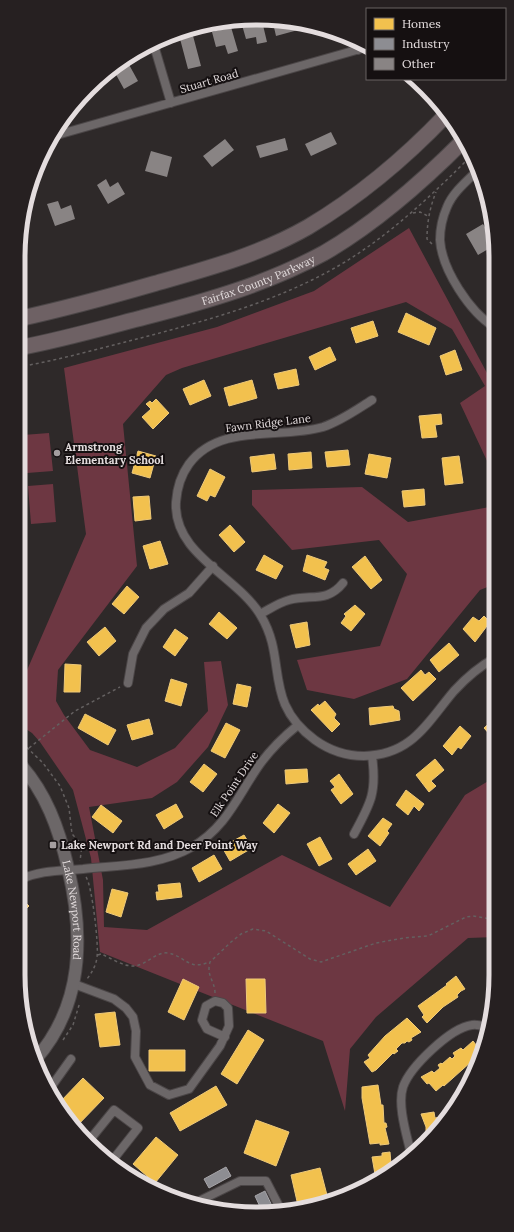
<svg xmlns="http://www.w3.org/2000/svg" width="514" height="1232" viewBox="0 0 514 1232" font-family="Lora,serif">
	<rect width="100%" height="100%" fill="#2e2929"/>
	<!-- green -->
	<path fill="#6d3742" d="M409,228L494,386L495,478L460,403L485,386L452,329L406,302L182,368L166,375L123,424L137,566L58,670L56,701L64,715L90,750L137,767L175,748L208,711L204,662L221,661L228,705L208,747L177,782L152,798L89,807L103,880L104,927L147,930L282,855L390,907L465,795L495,777L496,937L468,938L376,1017L350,1049L345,1111L323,1041L100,952L91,858L73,790L40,742L32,733L18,724V691L86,534L64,368L217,327L314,291Z
		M49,433L53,471L27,473L23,435Z
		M53,484L56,522L31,524L28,486Z
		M362,487L408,522L495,506V584L480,590L407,679L354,699L307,690L297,660L380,646L407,574L379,540L292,550L252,505V490Z
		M21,502C25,519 25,531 18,547V503Z"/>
	<!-- homes -->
	<path fill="#f2c14e" stroke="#eec979" d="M406,313L436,328L429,345L398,332Z
		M373,321L378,336L356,343L351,328Z
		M330,347L336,360L315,370L309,357Z
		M455,350L462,370L446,375L440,356Z
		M296,369L299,385L278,389L274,374Z
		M204,380L211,396L190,405L183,389Z
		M252,380L257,398L229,406L224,388Z
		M156,399L169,413L153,429L142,417L151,409L146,404L150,401L152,403Z
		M441,414L442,424L435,425L437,437L422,438L419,416Z
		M348,450L350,465L327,467L325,452Z
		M138,451L156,456L150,478L132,473Z
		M311,452L312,468L289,470L288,454Z
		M274,454L276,469L252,472L250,457Z
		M369,454L391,458L387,478L365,474Z
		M459,456L463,483L445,485L442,458Z
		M210,469L225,477L215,497L210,495L207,501L197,496Z
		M424,489L425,505L404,507L402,491Z
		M149,496L151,519L135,521L133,497Z
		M230,525L245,542L234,552L219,535Z
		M160,541L168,564L150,569L143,546Z
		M264,555L283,566L276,579L256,570Z
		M307,555L327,562L324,568L329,570L325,580L303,571Z
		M365,556L382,580L371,589L352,567Z
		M127,586L139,597L124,614L112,604Z
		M355,605L365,614L351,631L341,623L346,616L344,614Z
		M219,612L237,628L227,639L209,624Z
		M484,616L490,622L475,642L463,629L473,617L479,621Z
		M307,622L310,645L296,648L290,625Z
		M105,627L116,641L99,656L87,642Z
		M175,629L188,638L175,656L163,647Z
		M449,643L459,655L439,672L430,660Z
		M65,664L81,665L80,692H64Z
		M421,670L425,675L429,672L436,679L413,701L401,688Z
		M171,679L187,684L181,706L165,701Z
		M237,684L251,687L247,707L233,704Z
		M325,701L336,714L334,718L340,724L332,732L311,710L318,704L319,706Z
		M393,706L394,709L399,711L400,720L370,725L369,708Z
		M85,714L116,730L108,745L78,728Z
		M495,718V736L493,738L484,728Z
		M149,719L153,734L132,740L127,725Z
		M226,723L240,730L225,758L211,751Z
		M460,726L471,736L461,749L458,747L452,755L443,746Z
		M435,759L444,770L431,781L436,786L429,792L416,775Z
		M204,764L217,774L203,792L190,782Z
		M307,769L308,782L286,784L285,770Z
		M339,774L353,794L341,804L331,790L335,787L330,781Z
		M406,790L424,804L419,811L414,806L408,815L396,805Z
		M176,804L183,817L164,829L156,815Z
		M278,804L290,813L274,833L263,823Z
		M101,805L122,821L113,833L92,817Z
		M383,818L392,824L387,831L389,833L380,846L368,836Z
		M244,835L252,848L230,861L222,847Z
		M320,837L332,859L319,866L307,844Z
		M368,849L376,861L356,875L348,864Z
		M214,855L222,869L199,882L192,868Z
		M180,883L182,897L157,900L156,892H159L158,885Z
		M112,889L128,893L121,917L106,912Z
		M20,897L29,906L18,917V899Z
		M456,976L465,989L461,991L457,995L458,997L443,1007L427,1023L422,1017L424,1015L418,1006L447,985L446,984Z
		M183,979L199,987L184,1020L168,1012Z
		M246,979H265L266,1013H247Z
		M115,1012L120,1045L100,1047L95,1014Z
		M407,1018L421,1032L411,1038L412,1040L409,1042L407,1041L405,1043H402L396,1049L398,1051L394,1054L393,1053L376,1070L372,1072L364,1062L370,1058L368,1055L385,1036Z
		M248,1030L264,1040L237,1084L221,1074Z
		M473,1041L481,1051L476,1055L479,1058L473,1063L472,1061L444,1086L443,1085L436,1091L429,1083L427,1084L421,1077L432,1071L434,1073L440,1068L438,1065L441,1063L442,1064L450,1057L452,1059L455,1056L453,1053L461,1048L463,1050Z
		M149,1050H185V1071H149Z
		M83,1078L104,1098L75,1128L60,1102Z
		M378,1085L381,1105H383L384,1123H386L387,1127L385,1128L389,1144L380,1145V1143L370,1144L362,1098V1087Z
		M216,1086L227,1105L180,1131L170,1113Z
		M434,1112L435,1118L440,1117L442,1125L426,1139V1127L421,1114Z
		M256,1120L289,1132L276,1166L244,1153Z
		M156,1137L178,1155L155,1183L133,1164Z
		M390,1152L391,1164L393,1163V1168H391L392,1172L376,1180L372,1157L382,1156V1153Z
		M320,1168L328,1199L299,1210L291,1175Z
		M132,1170L139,1183L127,1173Z"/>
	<!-- industry -->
	<path fill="#8d8d92" stroke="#a7a5a9" d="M226,1167L231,1176L209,1188L204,1179Z
		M265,1191L274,1210L262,1211L255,1196Z"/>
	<!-- building -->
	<path fill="#898484" d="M259,21H262L267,42L257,44L256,37L246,39L242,25Z
		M273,23L297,26L298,30L276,36Z
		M231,27L238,51L228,54L225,45L216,47L212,32Z
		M192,32L201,66L188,69L179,35Z
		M127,61L138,81L124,89L114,71Z
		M331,132L337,144L311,156L305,144Z
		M285,138L288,150L260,158L256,146Z
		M225,139L234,150L212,167L203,156Z
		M151,151L172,157L167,177L145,171Z
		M106,179L110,187L118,182L125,194L108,204L97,185Z
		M58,201L61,209L71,205L75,219L55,226L47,204Z
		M483,224L492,238L486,242L490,248L478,255L466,234Z"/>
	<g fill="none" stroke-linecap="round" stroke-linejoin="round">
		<defs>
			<path id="street" d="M355,41L358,50
				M153,42L171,103
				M57,135L367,47
				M479,169C468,180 453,192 447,207C443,216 440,230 440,240C442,270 470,312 494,327
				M372,400C356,410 341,421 323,427C280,440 220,422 189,464C181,475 177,488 176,502C173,555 238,576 261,616C288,661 262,701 315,740C329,750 346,756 364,756C412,755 427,723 454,691C466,678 480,666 495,658
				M260,614C270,609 278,603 289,600C311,594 327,603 343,583
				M128,683L133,654L146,628L164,609L189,593L213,566
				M354,834C371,803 377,792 372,756
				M18,880C41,870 59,871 83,869C120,865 159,866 192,847C227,827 238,795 260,764C271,749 283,737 298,725
				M74,984L114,999L126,1008L133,1017L136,1031L135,1057L150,1085L169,1095L189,1089L220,1046L229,1026L228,1008L223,1003L215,1001L206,1006L202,1020L207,1029L225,1037
				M51,1087L71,1059
				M88,1142L114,1110L138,1128L112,1161
				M411,1154C407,1136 397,1105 403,1087C410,1067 450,1028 472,1025C477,1024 483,1026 487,1027
				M197,1202L240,1181H266L281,1210"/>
			<g id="secondary">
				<path id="s1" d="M18,762C46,792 59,829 68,868C84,935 84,1005 35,1060"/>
			</g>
			<g id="highway">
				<path d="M18,319C63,309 108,297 153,284C206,269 259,255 308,227C360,196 405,158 446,115"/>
				<path id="s2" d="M18,348C61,340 103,328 145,317C207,301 267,284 324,253C376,223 421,183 463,141"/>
			</g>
		</defs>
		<!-- street casing -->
		<use href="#street" stroke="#4b4647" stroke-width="10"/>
		<!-- secondary casing -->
		<use href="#secondary" stroke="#4b4647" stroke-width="14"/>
		<!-- highway casing -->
		<use href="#highway" stroke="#4b4647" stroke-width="17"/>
		<!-- path -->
		<path stroke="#646060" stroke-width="1.5" stroke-dasharray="3 3" stroke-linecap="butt" d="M413,213L420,212L428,216
			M432,244L427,239C427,222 430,207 436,192
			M18,367C60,360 101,348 141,338C212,319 282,300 345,262C392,233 432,195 472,155
			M18,739L43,763L60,786L69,808L72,834L82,845L80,861
			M29,748L75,711L120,687
			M86,877C92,885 99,946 97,957C96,966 92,972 87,979
			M98,955L101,954C111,958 122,966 133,966C146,966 156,951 168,953C185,956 189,971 209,962
			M215,993C215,981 206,976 210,962L231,942L241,934L253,929L266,931L310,959L321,962L376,943L404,938L428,936L466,917L473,916L496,920
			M63,1040L73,1025L80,1002"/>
		<!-- street -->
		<use href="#street" stroke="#6c6768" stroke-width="8"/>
		<!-- secondary -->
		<use href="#secondary" stroke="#6c6768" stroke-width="12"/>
		<!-- highway -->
		<use href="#highway" stroke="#6e6164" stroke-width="15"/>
	</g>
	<!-- markers -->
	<g fill="#a49e9f" stroke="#151011" stroke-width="1.5">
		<circle cx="57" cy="453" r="4"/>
		<rect x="49" y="841" width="8" height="8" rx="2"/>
	</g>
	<g text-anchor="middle" stroke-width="4" stroke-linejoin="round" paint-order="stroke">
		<!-- street labels -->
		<g font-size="11" fill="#e4ddde" stroke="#151011">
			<text transform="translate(209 81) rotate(-16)" y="4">Stuart Road</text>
			<text dy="4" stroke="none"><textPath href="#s2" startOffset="250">Fairfax County Parkway</textPath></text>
			<text transform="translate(268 423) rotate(-7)" y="4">Fawn Ridge Lane</text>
			<text transform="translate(234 784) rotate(-56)" y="4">Elk Point Drive</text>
			<text dy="4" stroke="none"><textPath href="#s1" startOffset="161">Lake Newport Road</textPath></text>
		</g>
		<!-- poi labels -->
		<g font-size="11" font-weight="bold" fill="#e4ddde" stroke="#151011" text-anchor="start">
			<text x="65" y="451">Armstrong<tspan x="65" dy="13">Elementary School</tspan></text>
			<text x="61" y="849">Lake Newport Rd and Deer Point Way</text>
		</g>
	</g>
	<!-- crop -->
	<path d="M0 0H514V1232H0ZM257 25H257A232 232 0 0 1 489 257V975A232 232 0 0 1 257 1207H257A232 232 0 0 1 25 975V257A232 232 0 0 1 257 25Z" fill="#262021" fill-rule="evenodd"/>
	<path fill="none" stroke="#e4ddde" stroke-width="5" d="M257 25H257A232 232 0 0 1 489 257V975A232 232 0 0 1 257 1207H257A232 232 0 0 1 25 975V257A232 232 0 0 1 257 25Z"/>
	<!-- legend -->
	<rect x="366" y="8" width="140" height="72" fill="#151011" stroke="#686263"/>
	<rect x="374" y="18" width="20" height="12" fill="#f2c14e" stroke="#686263"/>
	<text x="402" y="28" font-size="12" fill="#e4ddde">Homes</text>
	<rect x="374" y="38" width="20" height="12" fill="#8d8d92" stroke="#686263"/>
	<text x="402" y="48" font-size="12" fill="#e4ddde">Industry</text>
	<rect x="374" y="58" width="20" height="12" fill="#898484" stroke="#686263"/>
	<text x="402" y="68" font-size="12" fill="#e4ddde">Other</text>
</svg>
